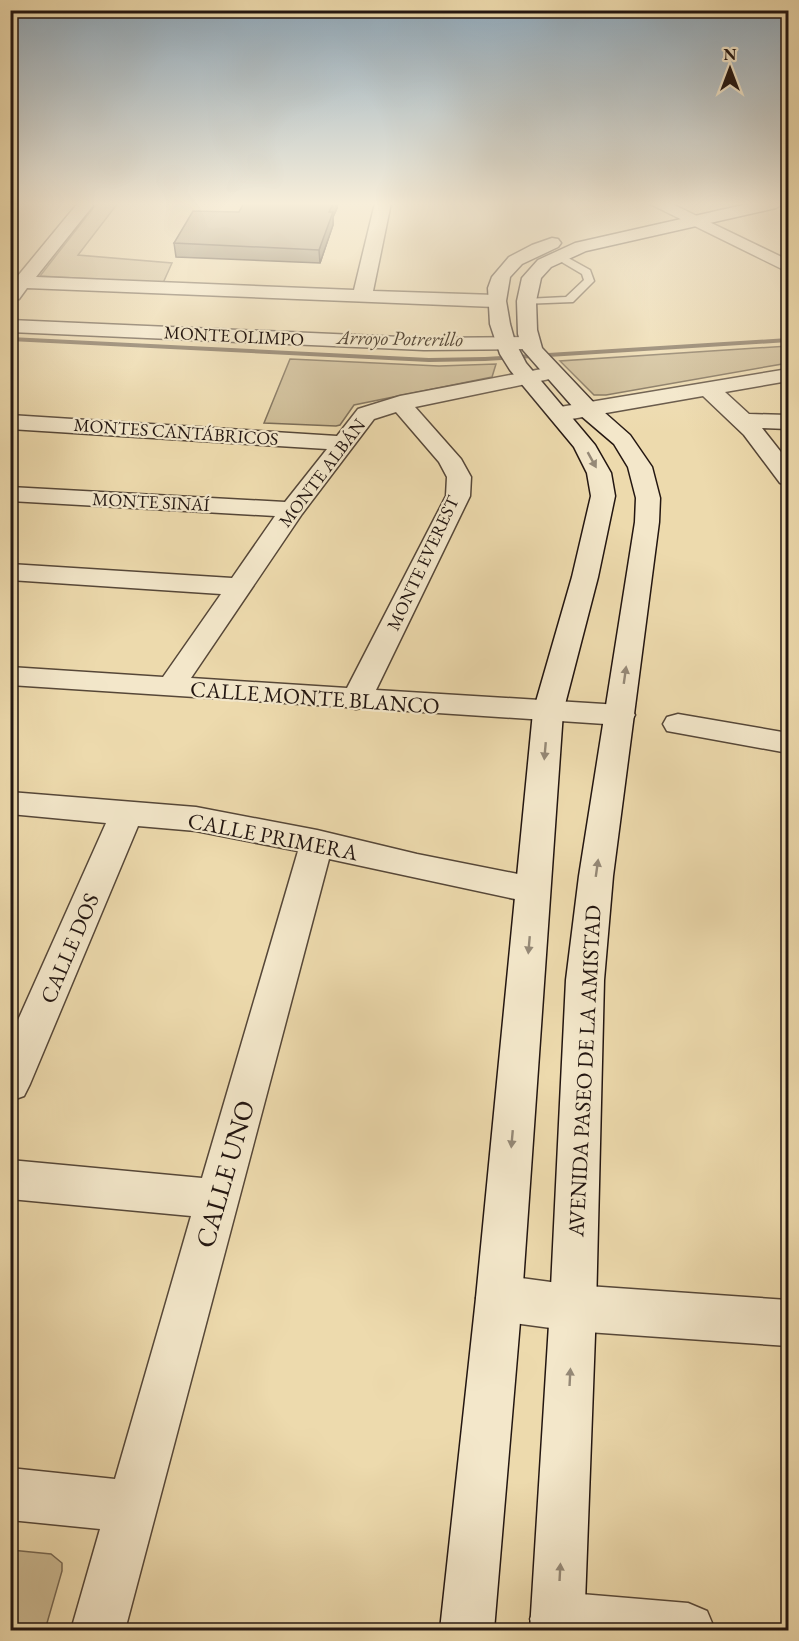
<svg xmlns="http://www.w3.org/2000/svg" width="799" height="1641" viewBox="0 0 799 1641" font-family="'EB Garamond',serif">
	<rect width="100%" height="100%" fill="#eddaad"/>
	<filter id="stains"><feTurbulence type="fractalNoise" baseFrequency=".00333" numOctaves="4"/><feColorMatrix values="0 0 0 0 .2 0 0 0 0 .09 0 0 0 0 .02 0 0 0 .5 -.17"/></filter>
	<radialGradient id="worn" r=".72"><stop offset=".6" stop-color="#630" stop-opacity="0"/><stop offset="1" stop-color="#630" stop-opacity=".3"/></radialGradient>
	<!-- green -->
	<path fill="#cbb992" stroke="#776852" stroke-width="1.5" d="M97,203H118L78,255L172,263L163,283L40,276Z
		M788,346V363L606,395H594L560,361Z
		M290,359L439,366L496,364L492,377L354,405L340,425L336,426L264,423Z
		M11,1550L51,1554L62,1563V1571L45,1630H11Z"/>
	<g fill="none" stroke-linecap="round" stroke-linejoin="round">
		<!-- stream -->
		<path fill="#73634f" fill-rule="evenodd" d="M10,337L429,358L485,357L788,338V342L485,361L429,362L10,341Z"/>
		<defs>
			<path id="lane" d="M555,254H561L590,270L594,281L573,302L521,304L520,302L525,299L566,297L584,280L582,274L555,258Z"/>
			<path id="street" d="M78,203H95L36,277L354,290L375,203H391L373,291L495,295L502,297L505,301L502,305L495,307L27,288L19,299L10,300V276L17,277Z
				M648,203H670L788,260V272Z
				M10,320L424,338L529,337L536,339L539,343L536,347L529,349L424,350L10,332Z
				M552,367L559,369L562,373L559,377L415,407L461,459L471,477L470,496L376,690L620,705L631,708L635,715L631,722L620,725L362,708L356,709L346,707L10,685V667L163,677L221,594L10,580V564L232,578L275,516L10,501V487L285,502L327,449L10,429V415L337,436L358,409L400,396ZM396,412L439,462L447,477L446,496L347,688L191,678L302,514L374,419Z
				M788,369V381L725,392L749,414L788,415V429L762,428L788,461V485L780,483L744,435L703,396L560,421L552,419L549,414L552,409L560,407Z
				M678,714L788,733V753L667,731L663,724L667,717Z
				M10,792L196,807L317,830L417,854L533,877L545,881L550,890L545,899L533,903L329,859L125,1630H71L100,1529L10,1520V1468L115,1479L191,1216L10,1199V1160L202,1178L298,851L196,831L138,826L30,1084L24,1096L10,1101V1038L106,823L10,814Z
				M499,1275L573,1285L788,1300V1346L573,1331L499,1321L483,1314L476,1298L483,1282Z
				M557,1592L688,1603L707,1611L715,1630H535L530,1619L538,1600Z"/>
			<path id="secondary" d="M752,203H784L776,208L586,251L551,267L541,278L536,301L537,330L542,348L596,405L630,435L652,467L660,498L659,522L613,876L604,980L596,1308L584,1630H530L550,1308L566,980L579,876L635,522L636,498L628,467L614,444L580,415L523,350L518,334L517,301L522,278L538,260L575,243Z
				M552,238L558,239L561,243L558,247L522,264L510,277L506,301L510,324L515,342L526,363L595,445L611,473L615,496L598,577L563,712L522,1298L494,1630H440L476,1298L533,712L572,577L591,496L587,473L574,447L510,370L500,354L490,324L488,288L492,277L509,257L532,245Z"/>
		</defs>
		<!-- lane casing -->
		<use href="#lane" stroke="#564738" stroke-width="3"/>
		<!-- street casing -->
		<use href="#street" stroke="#564738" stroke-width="3"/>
		<!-- secondary casing -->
		<use href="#secondary" stroke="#231611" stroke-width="3"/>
		<!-- lane -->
		<use href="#lane" fill="#f3e7ca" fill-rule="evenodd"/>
		<!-- street -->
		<use href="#street" fill="#f3e7ca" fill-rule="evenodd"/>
		<!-- secondary -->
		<use href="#secondary" fill="#f3e7ca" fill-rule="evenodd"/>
	</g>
	<!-- wall -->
	<path fill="#786b54" stroke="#231611" stroke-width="1.5" d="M244,203H337V208L333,217V225L320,263L176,257L174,243L239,212Z"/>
	<!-- shaded-wall -->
	<path fill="#625745" stroke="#231611" stroke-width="1.5" d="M333,203H337V208L333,217V225L320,263L319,250L329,212Z"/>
	<!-- building -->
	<path fill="#8c7c62" stroke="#231611" stroke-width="1.5" d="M244,203H333L329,212H333L319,250L174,243L193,211L239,212Z"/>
	<!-- one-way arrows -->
	<defs><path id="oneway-solid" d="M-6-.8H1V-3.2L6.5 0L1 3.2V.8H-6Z" transform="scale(1.5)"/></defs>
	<g fill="#958977">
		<use href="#oneway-solid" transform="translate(592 460) rotate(61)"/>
		<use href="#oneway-solid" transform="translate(625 675) rotate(-82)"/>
		<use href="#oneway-solid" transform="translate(545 751) rotate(95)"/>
		<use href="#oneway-solid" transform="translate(597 868) rotate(-82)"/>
		<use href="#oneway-solid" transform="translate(529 945) rotate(95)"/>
		<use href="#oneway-solid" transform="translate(512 1139) rotate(95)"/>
		<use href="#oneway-solid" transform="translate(570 1377) rotate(-87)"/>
		<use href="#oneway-solid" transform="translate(560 1572) rotate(-87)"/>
	</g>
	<!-- sky -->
	<linearGradient id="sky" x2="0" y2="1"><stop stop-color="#8ea8bb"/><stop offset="0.47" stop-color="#f7eeda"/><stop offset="1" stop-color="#f7eeda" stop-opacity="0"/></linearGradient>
	<rect width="799" height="433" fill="url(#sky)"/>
	<g text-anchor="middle" stroke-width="4.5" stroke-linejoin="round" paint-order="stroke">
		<!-- far-street labels -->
		<g font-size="18" fill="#231611" stroke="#f3e7ca">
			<text transform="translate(234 336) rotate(3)" y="6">MONTE OLIMPO</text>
			<text transform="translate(176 432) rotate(4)" y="6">MONTES CANTÁBRICOS</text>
			<text transform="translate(322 473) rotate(-53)" y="6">MONTE ALBÁN</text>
			<text transform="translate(151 502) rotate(3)" y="6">MONTE SINAÍ</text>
			<text transform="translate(423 563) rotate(-65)" y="6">MONTE EVEREST</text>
		</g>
		<!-- far-water labels -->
		<g font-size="20" font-style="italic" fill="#584a3a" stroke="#f3e7ca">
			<text transform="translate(400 338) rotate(1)" y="7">Arroyo Potrerillo</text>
		</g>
		<!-- street labels -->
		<g font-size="22" fill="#231611" stroke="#f3e7ca">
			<text transform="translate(315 697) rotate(4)" y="8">CALLE MONTE BLANCO</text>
			<text transform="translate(273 836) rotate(11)" y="8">CALLE PRIMERA</text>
			<text transform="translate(69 948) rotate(-67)" y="8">CALLE DOS</text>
			<text transform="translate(584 1071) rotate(-87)" y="8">AVENIDA PASEO DE LA AMISTAD</text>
		</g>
		<!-- near-street labels -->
		<g font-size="27" fill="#231611" stroke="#f3e7ca">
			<text transform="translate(225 1174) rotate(-74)" y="9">CALLE UNO</text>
		</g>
	</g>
	<!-- margin -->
	<rect width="799" height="1641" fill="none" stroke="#eddaad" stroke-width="36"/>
	<rect x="12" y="12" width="775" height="1617" fill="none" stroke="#231611" stroke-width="3"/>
	<rect x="18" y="18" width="763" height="1605" fill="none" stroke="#231611" stroke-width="1.5"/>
	<!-- north arrow -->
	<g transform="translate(730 69)" stroke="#f3e7ca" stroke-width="4.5" paint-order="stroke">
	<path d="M0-4.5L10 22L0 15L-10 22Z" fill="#231611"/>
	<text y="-9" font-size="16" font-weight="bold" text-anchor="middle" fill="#231611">N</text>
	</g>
	<rect width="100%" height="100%" filter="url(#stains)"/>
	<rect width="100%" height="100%" fill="url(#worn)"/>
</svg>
